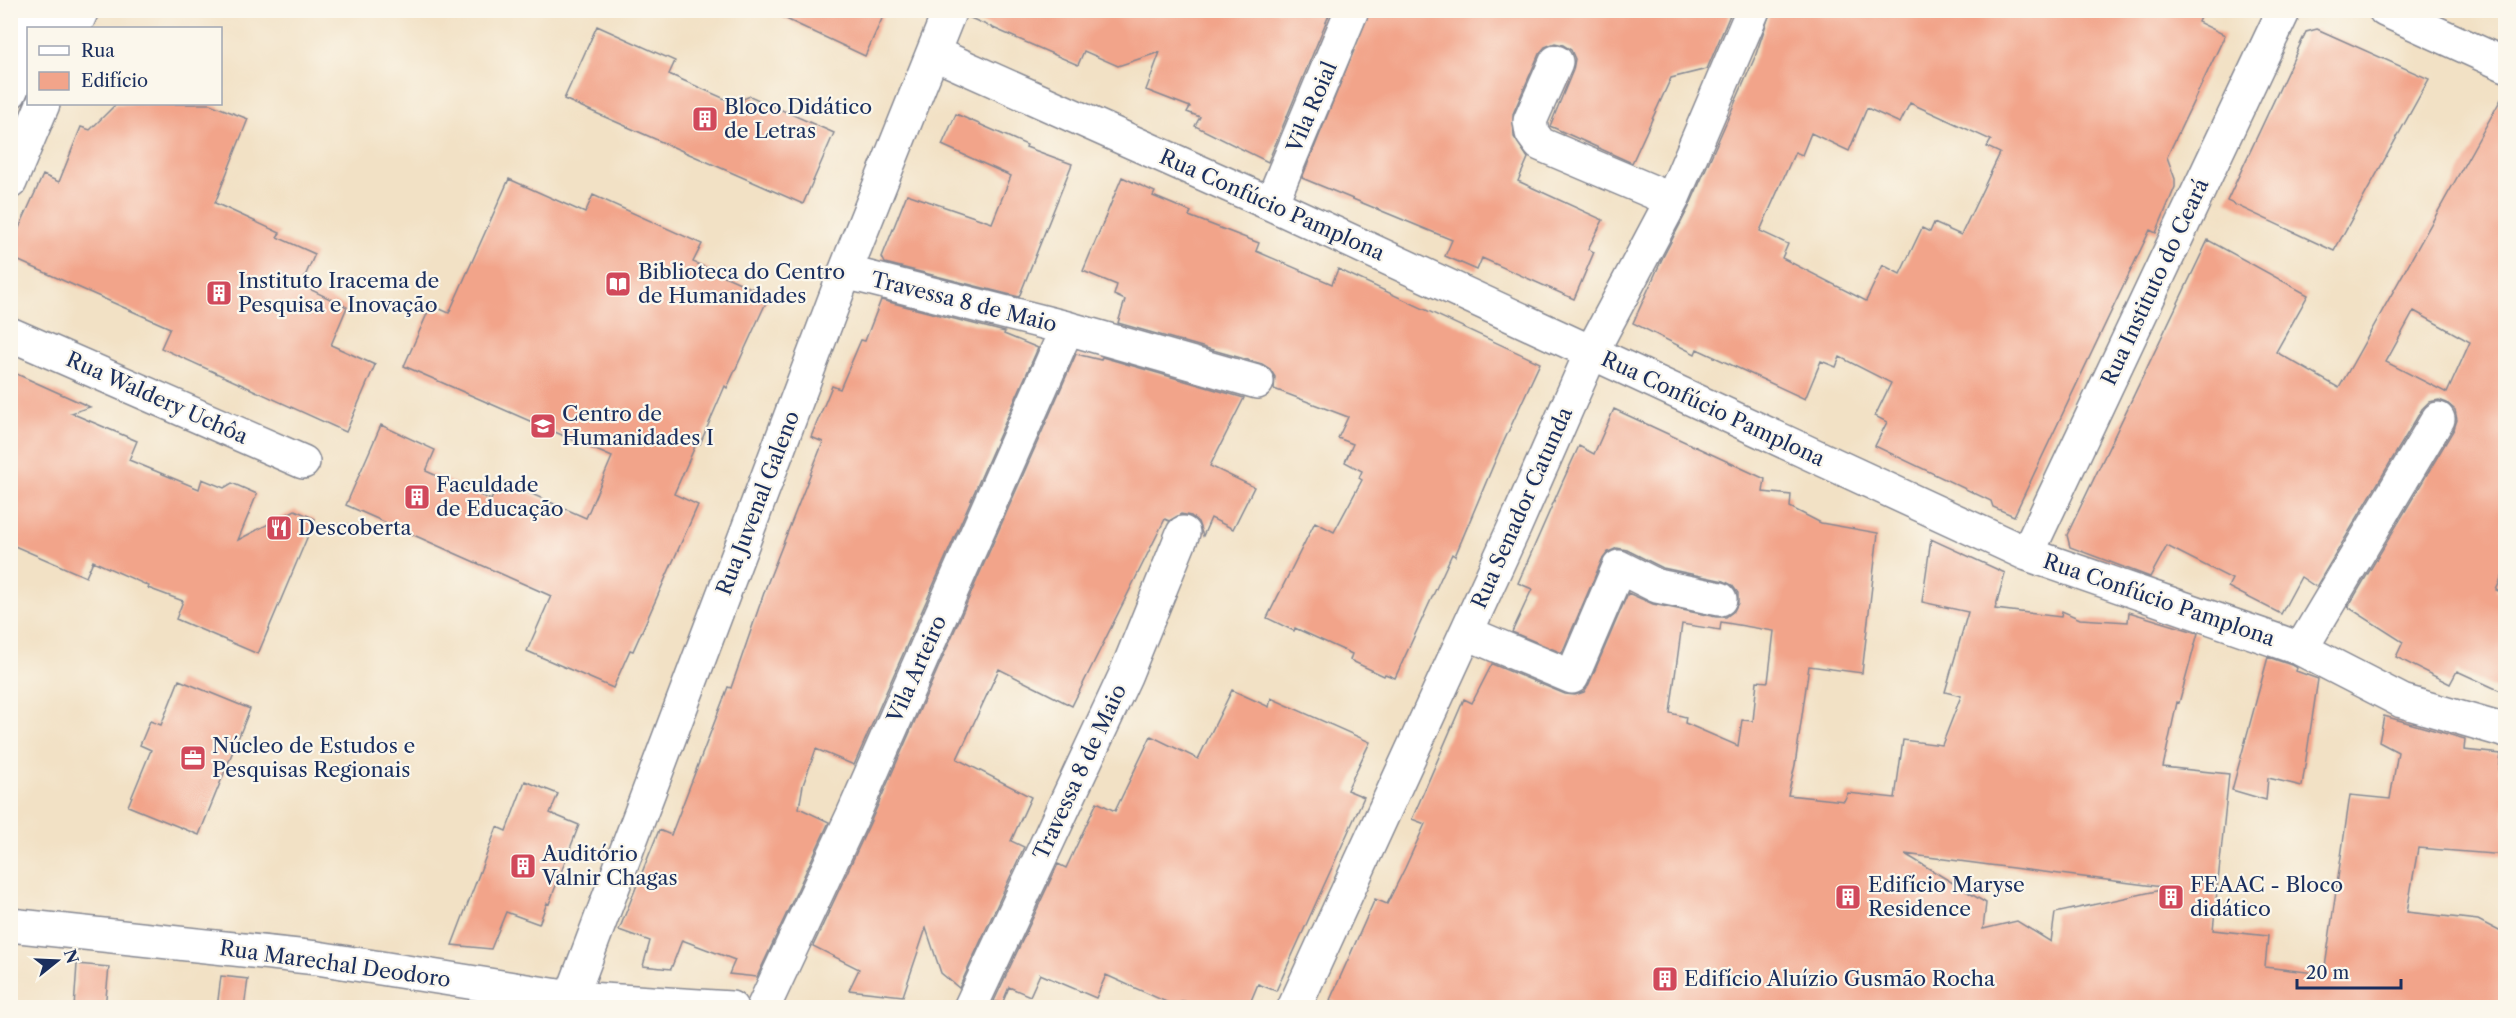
<svg xmlns="http://www.w3.org/2000/svg" width="2516" height="1018" viewBox="0 0 2516 1018" font-family="'Libre Caslon Text',serif">
	<rect width="100%" height="100%" fill="#fbf7ec"/>
	<filter id="ink" filterUnits="userSpaceOnUse"><feTurbulence type="fractalNoise" baseFrequency=".0167" numOctaves="2"/><feDisplacementMap in="SourceGraphic" scale="12" xChannelSelector="R" yChannelSelector="G"/><feConvolveMatrix kernelMatrix="1 2 1 2 8 2 1 2 1" color-interpolation-filters="sRGB"/></filter>
	<filter id="wash" filterUnits="userSpaceOnUse"><feTurbulence type="fractalNoise" baseFrequency=".008" numOctaves="4" result="noise"/><feDisplacementMap in="SourceGraphic" scale="24" xChannelSelector="R" yChannelSelector="G"/><feGaussianBlur stdDeviation="1.35" result="paint"/><feColorMatrix in="noise" values="0 0 0 0 0 0 0 0 0 0 0 0 0 0 0 0 0 1.4 0 .05"/><feComposite in="paint" operator="in"/></filter>
	<g filter="url(#wash)">
		<rect width="100%" height="100%" fill="#f2e1c5"/>
		<g id="blocks">
			<!-- building -->
			<path fill="#f2a48a" fill-rule="evenodd" d="M767,10H886L865,56Z
				M968,10H1331L1268,162L1195,126L1200,117L1187,112L1190,107L1146,90L1160,52L1118,66L1084,51L1078,65L968,17Z
				M1370,10H1732L1707,69L1671,78L1632,163L1550,126L1573,70L1575,59L1571,50L1563,45L1555,43L1545,47L1539,54L1513,114L1514,137L1528,158L1518,181L1603,220L1588,249L1594,252L1574,299L1482,258L1477,270L1445,256L1452,240L1302,178Z
				M1771,10H2203L2198,22L2225,35L2167,157L2175,179V187L2156,233L2150,230L2014,516L1993,507L1991,501L1875,446L1887,422L1875,416L1891,383L1840,357L1836,367L1821,361L1805,399L1697,349L1695,354L1633,323L1662,259L1689,207L1755,57ZM1910,103L1991,140L1987,147L2000,153L1961,235L1934,223L1930,232L1922,228L1900,274L1883,265L1866,301L1782,258L1788,244L1760,231L1795,152L1802,155L1811,133L1849,151L1867,108L1900,123Z
				M597,26L675,61L669,74L734,103L750,96L834,133L803,204L564,99Z
				M2317,29L2429,79L2334,251L2227,201L2306,32Z
				M2505,92V571L2496,590L2505,594V693L2457,671L2450,684L2396,657L2403,642L2348,607L2454,429L2457,420L2455,410L2447,403L2439,400L2429,402L2422,409L2316,587L2301,577L2281,614L2228,587L2232,579L2167,546L2150,577L2070,547L2067,535L2208,240L2308,295L2276,352L2339,388ZM2414,311L2470,342L2447,393L2386,362Z
				M116,104H210L248,119L215,203L280,233L277,237L315,254L301,285L347,307L331,345L375,365L346,432L161,348L170,328L10,257V248L43,175L59,182L81,127L90,130Z
				M956,114L1027,145L1026,147L1072,164L1019,297L885,263L882,257L907,194L992,223L1011,176L942,145Z
				M1122,177L1155,192L1153,196L1191,212L1189,216L1259,243L1256,251L1332,284L1338,269L1540,363L1498,454L1455,556L1452,554L1395,678L1385,674L1384,676L1350,660L1352,654L1295,628L1294,631L1267,618L1315,522L1334,532L1362,480L1359,478L1362,471L1345,462L1353,444L1338,438L1348,417L1274,389L1275,377L1270,369L1262,364L1118,323L1125,300L1114,295L1117,285L1083,271Z
				M509,179L585,213L593,195L702,244L693,262L769,296L727,388L725,386L700,444L697,442L674,494L698,505L633,651L630,650L613,688L527,651L551,596L346,505L381,425L435,450L426,471L491,500L500,480L586,518L612,457L404,366L431,305L449,313Z
				M881,300L1005,332L1004,334L1038,348L854,765L816,749L803,785L799,808L829,822L757,977L729,974L735,960L682,940L671,969L643,966L650,941L619,930L659,830L671,835L728,687L731,688L766,587L823,442L811,437L832,386L840,389L861,340L865,341Z
				M1076,354L1101,360L1102,357L1244,398L1210,466L1254,487L1233,529L1211,518L1203,536L1198,522L1191,516L1181,514L1169,521L1165,519L1072,706L999,669L957,759L1031,797L1011,841L1024,847L959,988L941,973L926,928L903,996L849,990L859,969L813,946L870,823Z
				M10,371L90,407L71,413L137,441L129,460L199,489L202,479L224,488L232,483L257,494L238,540L295,510L315,519L258,654L176,619L183,601L148,588L149,586L93,561L86,577L10,544Z
				M1614,409L1765,479L1763,492L1791,495L1790,507L1821,523L1878,533L1862,673L1809,666L1795,765L1788,795L1844,801L1848,793L1895,798L1903,740L1942,745L1961,696L1945,692L1968,612L1922,602L1931,539L2005,573L1995,609L2061,617L2062,611L2080,619L2128,622L2129,612L2198,633L2179,703L2177,702L2163,767L2229,774L2213,930L2268,936L2265,967L2324,974L2350,795L2390,799L2398,752L2379,742L2384,716L2465,739L2464,750L2501,754L2499,772L2505,773V855L2418,848L2407,912L2478,920L2505,934V1008H1347L1330,1000L1375,899L1387,904L1405,868L1425,824L1412,819L1464,699L1472,703L1492,664L1565,694L1575,695L1584,692L1589,684L1628,593L1653,604L1716,617H1726L1734,611L1738,603V593L1732,585L1724,581L1663,568L1627,550L1617,548L1608,552L1602,560L1562,653L1512,632L1532,589L1518,583L1562,483L1579,446L1594,454ZM1721,622L1774,631L1768,682L1757,681L1753,721L1742,720L1738,746L1685,723L1686,717L1670,713L1682,624L1720,630ZM1905,854L2036,871L2170,888L2055,913L2051,942L2017,921L1983,929L1986,903Z
				M2268,657L2294,666L2297,668L2296,671L2318,679L2302,786L2268,778L2266,800L2232,790Z
				M179,680L250,709L199,835L128,806L151,750L140,745L150,721L161,725Z
				M1232,690L1269,707L1271,698L1370,742L1347,790L1364,797L1276,991L1258,984L1248,1008H1223L1207,1001L1198,1005L1184,1001L1173,1005L1106,975L1096,998L1040,974L1030,996L1009,987L1002,1004L994,1001L1058,864L1066,868L1097,802L1115,811L1151,736L1198,759Z
				M525,781L558,794L550,813L579,825L549,904L547,903L539,924L506,912L491,949L452,945L497,827L506,831Z
				M77,964L109,967L105,1008H74Z
				M221,976L248,979L244,1008H217Z"/>
		</g>
	</g>
	<g filter="url(#ink)">
		<use href="#blocks" fill-opacity="0" stroke="#868892" stroke-width="1.5"/>
		<g fill="none" stroke-linecap="round" stroke-linejoin="round">
			<defs>
				<path id="minor" d="M10,21L29,28
					M933,53L1271,204L2027,554L2301,649L2402,701L2506,731
					M1556,62L1530,121L1532,133L1540,144L1672,200
					M1271,204L1352,10
					M845,272L1067,328L1257,382
					M10,334L303,462
					M2027,554L2284,10
					M1467,633L1572,677L1619,567L1657,586L1720,599
					M2301,649L2438,419
					M10,925L317,958L571,998L731,1008
					M570,1008L571,998L845,272L950,10
					M763,1008L853,815L1067,328
					M970,1008L1125,676L1183,533
					M1294,1008L1515,526L1591,353L1672,200L1753,10"/>
				<path id="major" d="M2385,10L2506,65
					M39,28L46,10
					M74,28L82,10
					M10,92L28,51
					M10,182L43,104"/>
			</defs>
			<!-- minor casing -->
			<use href="#minor" stroke="#868892" stroke-width="36"/>
			<!-- major casing -->
			<use href="#major" stroke="#868892" stroke-width="36"/>
			<!-- minor -->
			<use href="#minor" stroke="#fff" stroke-width="33"/>
			<!-- major -->
			<use href="#major" stroke="#fff" stroke-width="33"/>
		</g>
	</g>
	<!-- icons -->
	<defs>
		<symbol id="building-square" viewBox="-11 -11 22 22"><rect x="-9" y="-9" width="18" height="18" rx="4" fill="#d1495b" stroke="#fbf7ec"/><path d="M-4-6H4V6H1V3H-1V6H-4ZM-2.5-4.3h1.7v1.8h-1.7ZM.8-4.3h1.7v1.8H.8ZM-2.5-1h1.7V.8h-1.7ZM.8-1h1.7V.8H.8Z" fill="#fff"/></symbol>
		<symbol id="library-square" viewBox="-11 -11 22 22"><rect x="-9" y="-9" width="18" height="18" rx="4" fill="#d1495b" stroke="#fbf7ec"/><path d="M-6-4Q-3-5.5-.7-3.5V5Q-3 3-6 4ZM6-4Q3-5.5 .7-3.5V5Q3 3 6 4Z" fill="#fff"/></symbol>
		<symbol id="university-square" viewBox="-11 -11 22 22"><rect x="-9" y="-9" width="18" height="18" rx="4" fill="#d1495b" stroke="#fbf7ec"/><path d="M0-5L7-2L0 1L-7-2ZM-4 1L0 2.5L4 1V4Q0 6-4 4Z" fill="#fff"/></symbol>
		<symbol id="restaurant-square" viewBox="-11 -11 22 22"><rect x="-9" y="-9" width="18" height="18" rx="4" fill="#d1495b" stroke="#fbf7ec"/><path d="M-5-6h1v4h1v-4h1v4h1v-4h1v5L-1.5 .5V6h-2V.5L-5-1ZM5-6V6H3V1.5H1.5Q1.5-4 5-6Z" fill="#fff"/></symbol>
		<symbol id="office-square" viewBox="-11 -11 22 22"><rect x="-9" y="-9" width="18" height="18" rx="4" fill="#d1495b" stroke="#fbf7ec"/><path d="M-6-3h4V-5.5h4V-3h4V5H-6ZM-1-4.5V-3h2v-1.5ZM-6 0V1H6V0Z" fill="#fff"/></symbol>
	</defs>
	<g fill-rule="evenodd">
		<use href="#building-square" x="690" y="104" width="30" height="30"/>
		<use href="#library-square" x="603" y="269" width="30" height="30"/>
		<use href="#building-square" x="204" y="278" width="30" height="30"/>
		<use href="#university-square" x="528" y="411" width="30" height="30"/>
		<use href="#building-square" x="402" y="482" width="30" height="30"/>
		<use href="#restaurant-square" x="264" y="513" width="30" height="30"/>
		<use href="#office-square" x="178" y="743" width="30" height="30"/>
		<use href="#building-square" x="508" y="851" width="30" height="30"/>
		<use href="#building-square" x="1833" y="882" width="30" height="30"/>
		<use href="#building-square" x="2156" y="882" width="30" height="30"/>
		<use href="#building-square" x="1650" y="964" width="30" height="30"/>
	</g>
	<g text-anchor="middle" stroke-width="4.5" stroke-linejoin="round" paint-order="stroke">
		<!-- poi labels -->
		<g font-size="21" fill="#1b2f5e" stroke="#fbf7ec" text-anchor="start">
			<text x="724" y="114">Bloco Didático<tspan x="724" dy="24">de Letras</tspan></text>
			<text x="638" y="279">Biblioteca do Centro<tspan x="638" dy="24">de Humanidades</tspan></text>
			<text x="238" y="288">Instituto Iracema de<tspan x="238" dy="24">Pesquisa e Inovação</tspan></text>
			<text x="562" y="421">Centro de<tspan x="562" dy="24">Humanidades I</tspan></text>
			<text x="436" y="492">Faculdade<tspan x="436" dy="24">de Educação</tspan></text>
			<text x="298" y="535">Descoberta</text>
			<text x="212" y="753">Núcleo de Estudos e<tspan x="212" dy="24">Pesquisas Regionais</tspan></text>
			<text x="542" y="861">Auditório<tspan x="542" dy="24">Valnir Chagas</tspan></text>
			<text x="1868" y="892">Edifício Maryse<tspan x="1868" dy="24">Residence</tspan></text>
			<text x="2190" y="892">FEAAC - Bloco<tspan x="2190" dy="24">didático</tspan></text>
			<text x="1684" y="986">Edifício Aluízio Gusmão Rocha</text>
		</g>
		<!-- street labels -->
		<g font-size="21" fill="#1b2f5e" stroke="#fbf7ec">
			<text transform="translate(1312 107) rotate(-67)" y="7">Vila Roial</text>
			<text transform="translate(1272 205) rotate(24)" y="7">Rua Confúcio Pamplona</text>
			<text transform="translate(2155 282) rotate(-65)" y="7">Rua Instituto do Ceará</text>
			<text transform="translate(964 302) rotate(14)" y="7">Travessa 8 de Maio</text>
			<text transform="translate(157 398) rotate(24)" y="7">Rua Waldery Uchôa</text>
			<text transform="translate(1713 409) rotate(25)" y="7">Rua Confúcio Pamplona</text>
			<text transform="translate(758 503) rotate(-69)" y="7">Rua Juvenal Galeno</text>
			<text transform="translate(1522 508) rotate(-66)" y="7">Rua Senador Catunda</text>
			<text transform="translate(2159 600) rotate(19)" y="7">Rua Confúcio Pamplona</text>
			<text transform="translate(917 669) rotate(-66)" y="7">Vila Arteiro</text>
			<text transform="translate(1080 772) rotate(-65)" y="7">Travessa 8 de Maio</text>
			<text transform="translate(335 964) rotate(8)" y="7">Rua Marechal Deodoro</text>
		</g>
	</g>
	<!-- margin -->
	<rect width="2516" height="1018" fill="none" stroke="#fbf7ec" stroke-width="36"/>
	<!-- legend -->
	<rect x="27" y="27" width="195" height="78" fill="#fbf7ec" stroke="#a1a7b3" stroke-width="1.5"/>
	<rect x="39" y="46" width="30" height="9" fill="#ffffff" stroke="#a1a7b3" stroke-width="1.5"/>
	<text x="81" y="57" font-size="18" fill="#1b2f5e">Rua</text>
	<rect x="39" y="72" width="30" height="18" fill="#f2a48a" stroke="#a1a7b3" stroke-width="1.5"/>
	<text x="81" y="87" font-size="18" fill="#1b2f5e">Edifício</text>
	<!-- north arrow -->
	<g transform="translate(57 961) rotate(72)" stroke="#fbf7ec" stroke-width="4.5" paint-order="stroke">
	<path d="M0-4.5L10 22L0 15L-10 22Z" fill="#1b2f5e"/>
	<text y="-9" font-size="16" font-weight="bold" text-anchor="middle" fill="#1b2f5e">N</text>
	</g>
	<!-- scale -->
	<path d="M2297 979v9h104v-9" fill="none" stroke="#1b2f5e" stroke-width="3"/>
	<text x="2306" y="979" font-size="18" fill="#1b2f5e" stroke="#fbf7ec" stroke-width="4.5" paint-order="stroke">20 m</text>
</svg>
